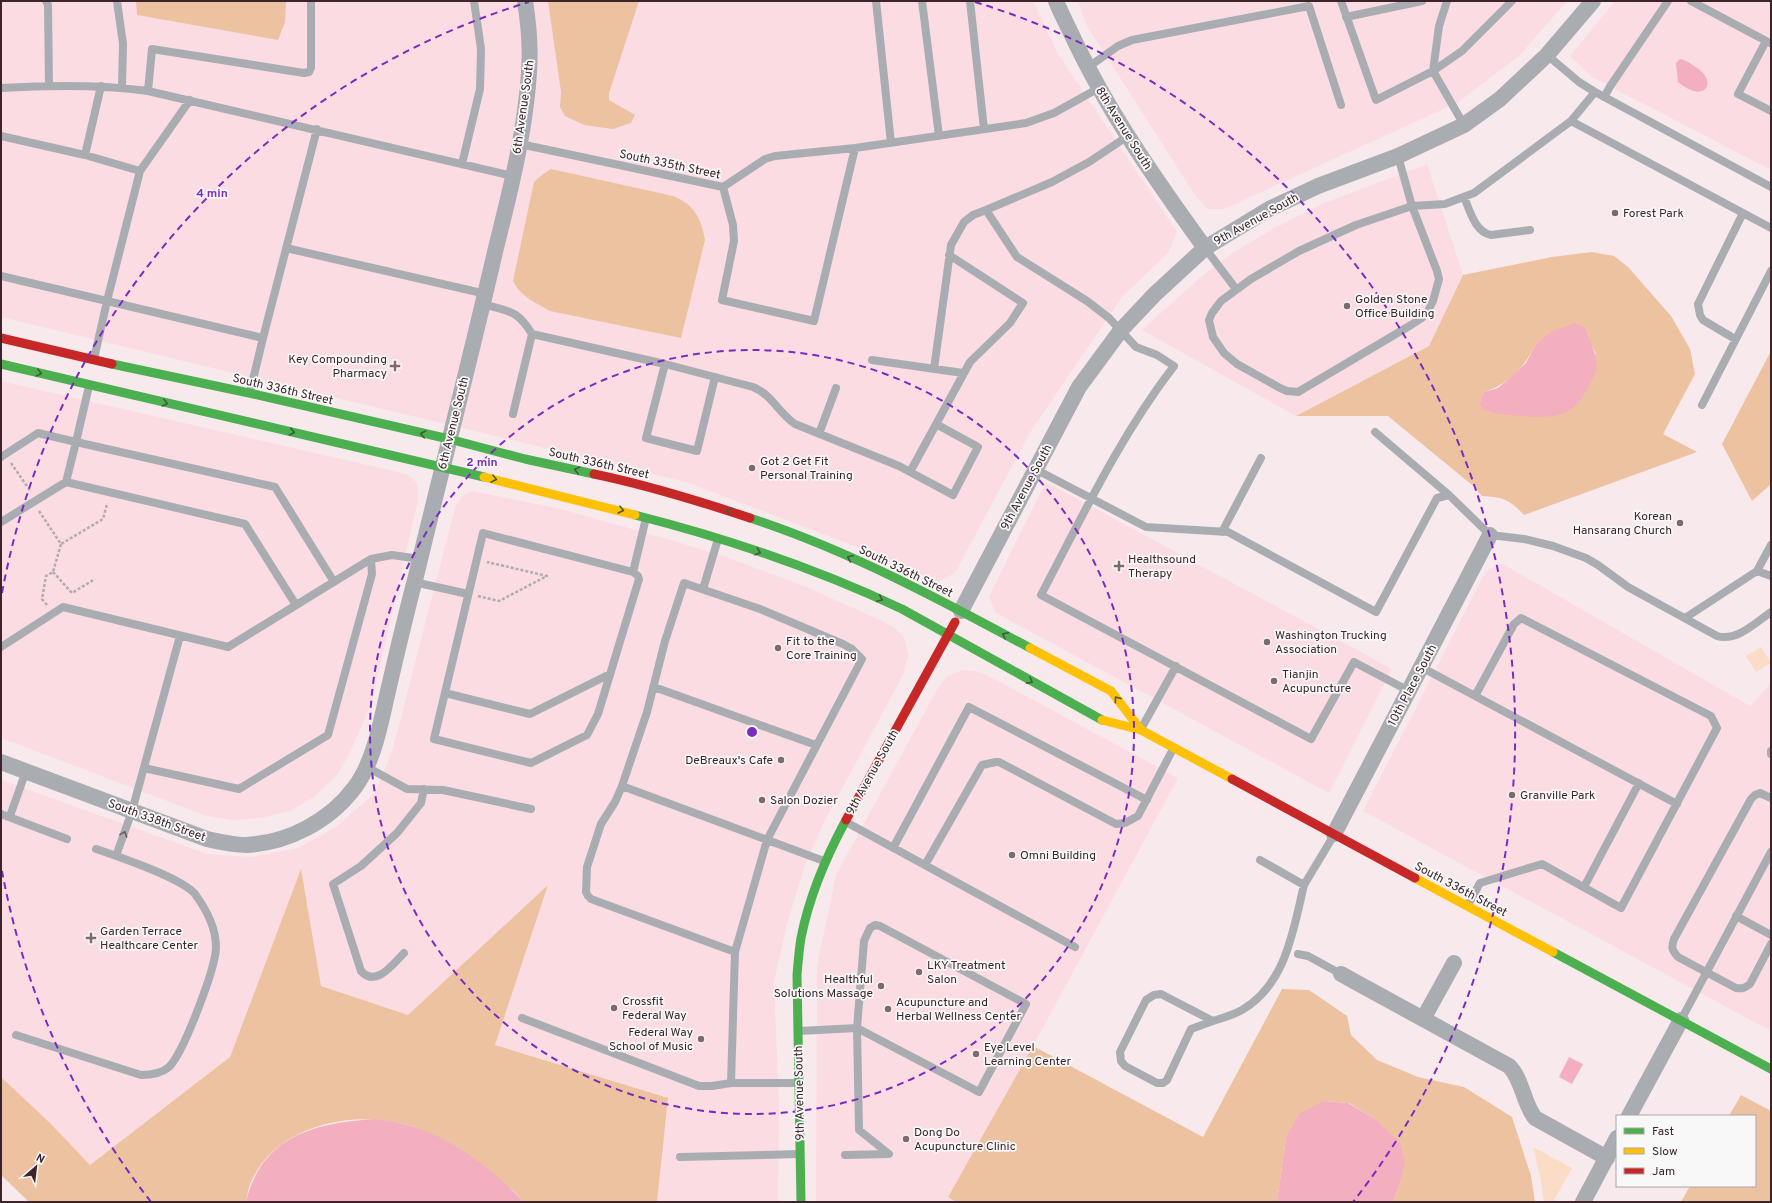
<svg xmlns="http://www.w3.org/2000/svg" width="1772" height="1203" viewBox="0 0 1772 1203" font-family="Overpass,sans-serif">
	<rect width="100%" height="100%" fill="#f8e9ec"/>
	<!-- built -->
	<path fill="#fbdce3" d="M1,1H1033L1058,54L1177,232L1168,253L1122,297L1029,434L955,573L938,582L852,545L686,482L1,317Z
		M1078,1H1567L1519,56L1457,103L1224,209H1207L1193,192L1087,26Z
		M1615,1H1771V170L1592,77L1570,56Z
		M1427,164L1463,275L1429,346L1296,416L1142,330L1202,276L1233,253L1271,230L1322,204Z
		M1,381L402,473L408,475L416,482L418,486V500L371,705L350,752L338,774L314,797L290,811L261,818L233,820L207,816L1,738Z
		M1046,482L1392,669L1329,793L996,613L989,597Z
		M472,491L561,509L667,539L723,556L806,587L878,619L895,628L905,639L908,655L904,673L822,826L804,868L787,924L774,982L779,1105L778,1202H657L667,1098L495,1045L548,886L408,1015L321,986L301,870L230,1057L90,1165L50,1123L1,1077V780L207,854L252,857L298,848L336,827L375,793L392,752L455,508L462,496Z
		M1501,563L1750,706L1771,684V1031L1363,811L1486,571Z
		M962,670L976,671L985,674L1178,778L1033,1046L948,1197L956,1202H816L817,966L836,875L938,688L948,676Z"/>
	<!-- green -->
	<path fill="#fbdcc7" d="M1761,647L1771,663L1756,672L1746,656Z
		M1533,1147L1572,1168L1553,1202H1544L1540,1176Z"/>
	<!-- forest -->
	<path fill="#edc2a0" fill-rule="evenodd" d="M136,1H286L285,22L278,40L137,15Z
		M548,1H639L609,93V100L635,115L631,123L613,129L584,125L565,116L560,107L561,92Z
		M551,169L673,196C695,205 701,218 705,240L681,338L550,311C536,303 520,296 513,281L534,182L542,175Z
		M1591,252L1614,256L1628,267L1671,316L1690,349L1695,374L1663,434L1697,452L1524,515C1510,500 1503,497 1482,496L1472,485L1388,416H1296L1429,346L1463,275L1552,257ZM1586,329L1589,340L1596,354L1480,402L1484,392C1510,384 1524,367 1536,344Z
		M1771,351V484L1752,501L1722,444Z
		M301,869L321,986L408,1015L548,885L495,1045L668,1098L657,1202H524L513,1190C493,1177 472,1163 452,1150C443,1144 434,1135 424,1131C367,1106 277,1120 250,1184C248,1190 247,1196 246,1202H29L1,1175V1077L50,1123L90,1165L230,1057Z
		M1282,989L1309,990L1347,1016L1351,1035L1377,1060L1418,1077L1464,1087L1512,1117L1531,1176L1535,1202H1393L1399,1186L1375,1119L1349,1103L1324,1101L1286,1137L1277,1202H956L948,1197L1033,1046L1203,1137Z
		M1741,1095L1771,1111V1202H1681L1690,1186H1755V1116H1729Z"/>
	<!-- water -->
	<path fill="#f3aebf" d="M1680,59C1685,60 1690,63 1694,66C1720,81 1705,105 1678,82L1676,63Z
		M1575,323L1586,329C1589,342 1599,356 1596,370C1595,376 1590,382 1588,387C1573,419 1552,418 1521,416C1507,415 1495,414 1482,409L1480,402L1484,392L1498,388L1510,378L1526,363L1536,344L1551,332Z
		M1569,1057L1583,1064L1572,1084L1559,1077Z
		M1324,1101L1348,1103L1375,1119L1400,1143L1405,1163L1399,1186L1393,1202H1277L1286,1137L1300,1113Z
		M375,1119C384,1120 392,1121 400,1123C447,1134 491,1167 524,1202H246C262,1135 315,1123 375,1119Z"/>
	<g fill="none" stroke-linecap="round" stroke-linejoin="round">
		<!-- path -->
		<path stroke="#afadb0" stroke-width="2.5" stroke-dasharray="3 2" stroke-linecap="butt" d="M11,463L31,492
			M39,511L61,544L103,519L107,504
			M53,572L72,593L95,579
			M478,596L499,601L547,576L487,562
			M47,605L42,599L46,576L53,572L61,544"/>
		<!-- lane -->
		<path stroke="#a9adb2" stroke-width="8" d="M46,1L48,5L49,85
			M117,1L123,44L122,87
			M876,1L891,143
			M922,1L939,136
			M970,1L984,129
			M1341,1L1376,100L1433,71L1464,125
			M1691,1L1770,43
			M1346,17L1422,1
			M1766,41L1738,94L1771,111
			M1547,55L1579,82L1595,92L1771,187
			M1087,68L1118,46L1132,40L1309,6L1341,105
			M1433,71L1462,51L1512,1
			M1433,71L1439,26L1447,1
			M1,88C50,85 99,84 148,91L513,176
			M148,91L152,49L304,73L309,72L311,68V1
			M1604,97L1611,85L1668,1
			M1571,121L1771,228
			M1,136L85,155L140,171L107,301L263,338L250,392
			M520,144L723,187L765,159L775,156L855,148L1026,123L1054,113L1099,88
			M85,155L101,86
			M1398,156L1412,206L1437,271L1439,279L1433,301L1428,311L1422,318L1411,325L1298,392L1287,391L1280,388L1237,364L1224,353L1213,337L1209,320L1212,313L1221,301L1251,279L1299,251L1356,225L1412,206L1445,204L1474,193L1571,121L1595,92
			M462,164L480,89L481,49L474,1
			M140,171L190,100
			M723,187L733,225L734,241L722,300L814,321L855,148
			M1464,197C1470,211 1475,232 1491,235L1530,230
			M986,210L1052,182L1089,162L1128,136
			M286,248L486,294
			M1205,248L1236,289
			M1,276L107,301L94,359
			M483,304C509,312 517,309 532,334L513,414
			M532,334L665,364L753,387C771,394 779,413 795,424L899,466L953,495L978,447L936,424
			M263,338L317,129
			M1735,339L1703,320L1700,315L1698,304L1743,213
			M872,360L963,373
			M665,364L646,438L697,451L715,377
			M934,369L951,245L964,222L973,215L986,210L1017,257L1087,301L1109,318L1136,347L1157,355L1174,366C1120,436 1082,517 1041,595L1311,739L1354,662L1409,691
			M89,386L76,442L275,487L334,582
			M1702,405L1771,271
			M1375,432L1449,495
			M819,434L836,388
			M1,457L38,433L76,442L66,482L245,524L296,605
			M1035,469L1146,527L1228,532L1376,612L1437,498L1449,495L1490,535L1524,539L1553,546L1586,558L1598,565L1628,587L1717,636C1737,642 1756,622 1771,612
			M910,472L970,362L1010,323L1023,303L949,255
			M1,522L66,482
			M1222,532L1261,458
			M483,533L633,572L638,576L639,579L598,714L587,735L531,763L434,739Z
			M1757,571L1771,576
			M633,572L646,518
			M414,582L468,594
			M703,589L718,539
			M1685,618L1757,571L1771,545
			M1,647L63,607L228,647L371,559L392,555L420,559
			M1421,667L1677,804
			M654,687L816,745
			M445,693L530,714L610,674
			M1141,729L1176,666
			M1771,751V754
			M367,767L407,789L443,790L531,809
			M144,768L239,789L328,735L372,574L371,559
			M622,786L824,861
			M1771,798L1760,793L1755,795L1751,799L1674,939C1671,948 1672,950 1678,957L1736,988C1742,989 1745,988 1750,984L1771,944
			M1,814L67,839
			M10,816L26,771
			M846,822L1075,947
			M893,848L969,707L1147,800
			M116,856L132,811L180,636
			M1260,860L1304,885L1334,835
			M925,865L982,765L996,762H999L1116,824L1125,823L1138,816L1173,749
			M1584,887L1639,783
			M1468,905L1480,883L1542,864L1621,908L1717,728L1711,716L1521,618L1514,624L1475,696
			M1736,916L1771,935
			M875,925L880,926L1026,1004L979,1092L857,1028L864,941L870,928Z
			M735,952L767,840L862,659L852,649L843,644L760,609L684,583L665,641L647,712L622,786L615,802L601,824L587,867L586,892L588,896L591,899L735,952L731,1083H798
			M404,953C393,964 376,988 361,971L333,884L361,866L397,833L421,803L424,789
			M1298,954L1308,956L1341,974
			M522,1018L699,1086H712L731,1083
			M1681,1020L1771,852
			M1213,1021L1191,1029L1167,1080L1163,1083H1157L1125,1066L1121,1061L1120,1052L1146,1000L1154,995L1161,994L1213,1021C1222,1018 1233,1015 1242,1010C1286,984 1293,931 1304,885
			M799,1031L857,1028L859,1130L889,1154L845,1155
			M16,1035L141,1075C151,1075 161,1074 169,1067C184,1052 216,967 216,947C216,928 206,909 195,894C180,877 119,857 96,849
			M680,1157L799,1154"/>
		<!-- street -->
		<path stroke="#a9adb2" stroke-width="16" d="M1056,1C1060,11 1065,21 1070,31C1106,109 1155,179 1205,248
			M961,611L1079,387L1121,330L1155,294L1205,248L1269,209L1318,186L1398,156L1464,125L1500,99L1547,55L1593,1
			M1,762L207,839C220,842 233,845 246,845C288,843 330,821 355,787C374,762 381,721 388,691C397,652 406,614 416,576C442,468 470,360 495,252C507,203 520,154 526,103C531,65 531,39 525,1
			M1334,834L1490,535
			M1341,974L1509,1066C1523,1080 1523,1103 1535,1118L1607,1158
			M1423,1019L1454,963
			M1629,1116L1681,1020
			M1583,1202L1617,1138"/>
		<!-- fast -->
		<path stroke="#4caf50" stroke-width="9" d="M1,364L484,477
			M112,364L249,393L449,439L525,459L594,474
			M635,515C726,538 817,569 902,609L1102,720
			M750,518C848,550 939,599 1030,648
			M1553,952L1771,1069
			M801,1202L797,975C798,963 799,950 801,938C809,897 826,857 846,820"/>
		<!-- slow -->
		<path stroke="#ffc107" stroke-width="9" d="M484,477L635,515
			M1030,648L1111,691L1141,730
			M1102,720L1141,730L1232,779
			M1415,878L1553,952"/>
		<!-- jam -->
		<path stroke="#c62828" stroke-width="9" d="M1,338L112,364
			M594,474C647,485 699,501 750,518
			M1232,779L1415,878
			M846,820L955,622"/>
	</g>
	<!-- one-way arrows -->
	<defs><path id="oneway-chevron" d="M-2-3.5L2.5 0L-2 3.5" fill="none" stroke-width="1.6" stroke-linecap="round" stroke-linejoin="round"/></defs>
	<g stroke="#425c39">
		<use href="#oneway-chevron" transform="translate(39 373) rotate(13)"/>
		<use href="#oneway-chevron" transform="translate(165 403) rotate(13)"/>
		<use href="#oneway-chevron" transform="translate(292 432) rotate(13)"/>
		<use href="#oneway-chevron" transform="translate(423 434) rotate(-168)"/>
		<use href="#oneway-chevron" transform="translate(577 470) rotate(-168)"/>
		<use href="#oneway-chevron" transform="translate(494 479) rotate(14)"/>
		<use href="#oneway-chevron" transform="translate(621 510) rotate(14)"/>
		<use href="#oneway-chevron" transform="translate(729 511) rotate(-161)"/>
		<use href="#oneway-chevron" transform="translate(758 552) rotate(19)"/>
		<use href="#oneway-chevron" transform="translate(850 558) rotate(-157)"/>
		<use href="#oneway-chevron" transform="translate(880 599) rotate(25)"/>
		<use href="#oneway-chevron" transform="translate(1005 635) rotate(-152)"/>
		<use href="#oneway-chevron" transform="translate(1030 681) rotate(29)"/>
		<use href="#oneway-chevron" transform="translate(1117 699) rotate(-126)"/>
	</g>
	<use stroke="#685b60" href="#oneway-chevron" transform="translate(124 834) rotate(-70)"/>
	<!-- distance rings -->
	<g fill="none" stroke="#7b2cbf" stroke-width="2" stroke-dasharray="7 5">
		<circle cx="752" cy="732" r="382"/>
		<path d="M151 1202A763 763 0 0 1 2 871M2 593A763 763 0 0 1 529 2M975 2A763 763 0 0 1 1353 1202"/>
	</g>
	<!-- markers -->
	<g fill="#7e696e" stroke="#f8f8f8" stroke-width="1.5">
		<circle cx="1615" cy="213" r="4"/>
		<circle cx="1347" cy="306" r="4"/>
		<path d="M393 360h4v4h4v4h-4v4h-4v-4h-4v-4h4z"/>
		<circle cx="752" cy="468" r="4"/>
		<circle cx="1680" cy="523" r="4"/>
		<path d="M1117 560h4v4h4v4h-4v4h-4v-4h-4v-4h4z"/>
		<circle cx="1267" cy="642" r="4"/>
		<circle cx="778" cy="648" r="4"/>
		<circle cx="1274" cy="681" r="4"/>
		<circle cx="781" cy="760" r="4"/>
		<circle cx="1512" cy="795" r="4"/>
		<circle cx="762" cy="800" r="4"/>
		<circle cx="1012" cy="855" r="4"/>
		<path d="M89 932h4v4h4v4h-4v4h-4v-4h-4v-4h4z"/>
		<circle cx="919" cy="972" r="4"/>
		<circle cx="881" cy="986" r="4"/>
		<circle cx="614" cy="1008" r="4"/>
		<circle cx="888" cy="1009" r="4"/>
		<circle cx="701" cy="1039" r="4"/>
		<circle cx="976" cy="1054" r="4"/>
		<circle cx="906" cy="1139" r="4"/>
	</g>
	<g text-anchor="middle" stroke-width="3.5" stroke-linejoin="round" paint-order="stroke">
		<!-- street labels -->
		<g font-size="12" fill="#3c242a" stroke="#f8f8f8">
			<text transform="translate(523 107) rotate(-82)" y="4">6th Avenue South</text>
			<text transform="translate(1124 128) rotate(58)" y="4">8th Avenue South</text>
			<text transform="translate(670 164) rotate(12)" y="4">South 335th Street</text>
			<text transform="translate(1256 219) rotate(-29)" y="4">9th Avenue South</text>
			<text transform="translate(283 389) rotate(13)" y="4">South 336th Street</text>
			<text transform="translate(453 423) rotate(-76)" y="4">6th Avenue South</text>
			<text transform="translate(599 463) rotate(13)" y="4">South 336th Street</text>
			<text transform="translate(1026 487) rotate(-62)" y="4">9th Avenue South</text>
			<text transform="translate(906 571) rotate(26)" y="4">South 336th Street</text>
			<text transform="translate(1412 685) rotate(-62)" y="4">10th Place South</text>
			<text transform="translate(872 772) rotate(-61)" y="4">9th Avenue South</text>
			<text transform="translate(157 820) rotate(20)" y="4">South 338th Street</text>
			<text transform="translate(1461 889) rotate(28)" y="4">South 336th Street</text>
			<text transform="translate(799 1093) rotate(-91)" y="4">9th Avenue South</text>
		</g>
		<!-- poi labels -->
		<g font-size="12" fill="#3c242a" stroke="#f8f8f8" text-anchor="start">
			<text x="1623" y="217">Forest Park</text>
			<text x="1355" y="303">Golden Stone<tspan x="1355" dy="14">Office Building</tspan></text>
			<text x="387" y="363" text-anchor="end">Key Compounding<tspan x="387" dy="14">Pharmacy</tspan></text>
			<text x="760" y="465">Got 2 Get Fit<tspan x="760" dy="14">Personal Training</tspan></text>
			<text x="1672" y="520" text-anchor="end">Korean<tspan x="1672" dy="14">Hansarang Church</tspan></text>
			<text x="1128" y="563">Healthsound<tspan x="1128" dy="14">Therapy</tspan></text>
			<text x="1275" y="639">Washington Trucking<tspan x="1275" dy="14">Association</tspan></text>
			<text x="786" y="645">Fit to the<tspan x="786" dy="14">Core Training</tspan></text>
			<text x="1282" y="678">Tianjin<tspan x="1282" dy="14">Acupuncture</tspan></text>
			<text x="773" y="764" text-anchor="end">DeBreaux's Cafe</text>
			<text x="1520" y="799">Granville Park</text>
			<text x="770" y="804">Salon Dozier</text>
			<text x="1020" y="859">Omni Building</text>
			<text x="100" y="935">Garden Terrace<tspan x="100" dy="14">Healthcare Center</tspan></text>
			<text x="927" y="969">LKY Treatment<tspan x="927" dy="14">Salon</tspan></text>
			<text x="873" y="983" text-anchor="end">Healthful<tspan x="873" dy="14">Solutions Massage</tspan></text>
			<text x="622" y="1005">Crossfit<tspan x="622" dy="14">Federal Way</tspan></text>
			<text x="896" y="1006">Acupuncture and<tspan x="896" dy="14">Herbal Wellness Center</tspan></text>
			<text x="693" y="1036" text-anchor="end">Federal Way<tspan x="693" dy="14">School of Music</tspan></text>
			<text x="984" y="1051">Eye Level<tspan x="984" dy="14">Learning Center</tspan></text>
			<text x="914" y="1136">Dong Do<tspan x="914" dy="14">Acupuncture Clinic</tspan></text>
		</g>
	</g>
	<circle cx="752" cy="732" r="6" fill="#7b2cbf" stroke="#f8f8f8" stroke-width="2"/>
	<g font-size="12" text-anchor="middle" font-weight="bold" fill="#7b2cbf" stroke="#f8f8f8" stroke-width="3.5" stroke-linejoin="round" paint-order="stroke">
		<text x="212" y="197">4 min</text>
		<text x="482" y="466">2 min</text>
	</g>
	<!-- border -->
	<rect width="1772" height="1203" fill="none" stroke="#3c242a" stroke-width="4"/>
	<!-- legend -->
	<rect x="1616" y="1115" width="140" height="72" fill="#f8f8f8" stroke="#ada3a6"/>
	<rect x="1624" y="1128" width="20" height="6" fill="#4caf50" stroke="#ada3a6"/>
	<text x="1652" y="1135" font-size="12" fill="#3c242a">Fast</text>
	<rect x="1624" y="1148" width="20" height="6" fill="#ffc107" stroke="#ada3a6"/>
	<text x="1652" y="1155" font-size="12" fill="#3c242a">Slow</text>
	<rect x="1624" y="1168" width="20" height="6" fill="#c62828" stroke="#ada3a6"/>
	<text x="1652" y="1175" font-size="12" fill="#3c242a">Jam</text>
	<!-- north arrow -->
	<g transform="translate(36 1167) rotate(28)" stroke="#f8f8f8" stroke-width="3" paint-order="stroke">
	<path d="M0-3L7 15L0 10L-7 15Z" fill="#3c242a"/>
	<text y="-6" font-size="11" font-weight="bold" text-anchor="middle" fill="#3c242a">N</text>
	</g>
</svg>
